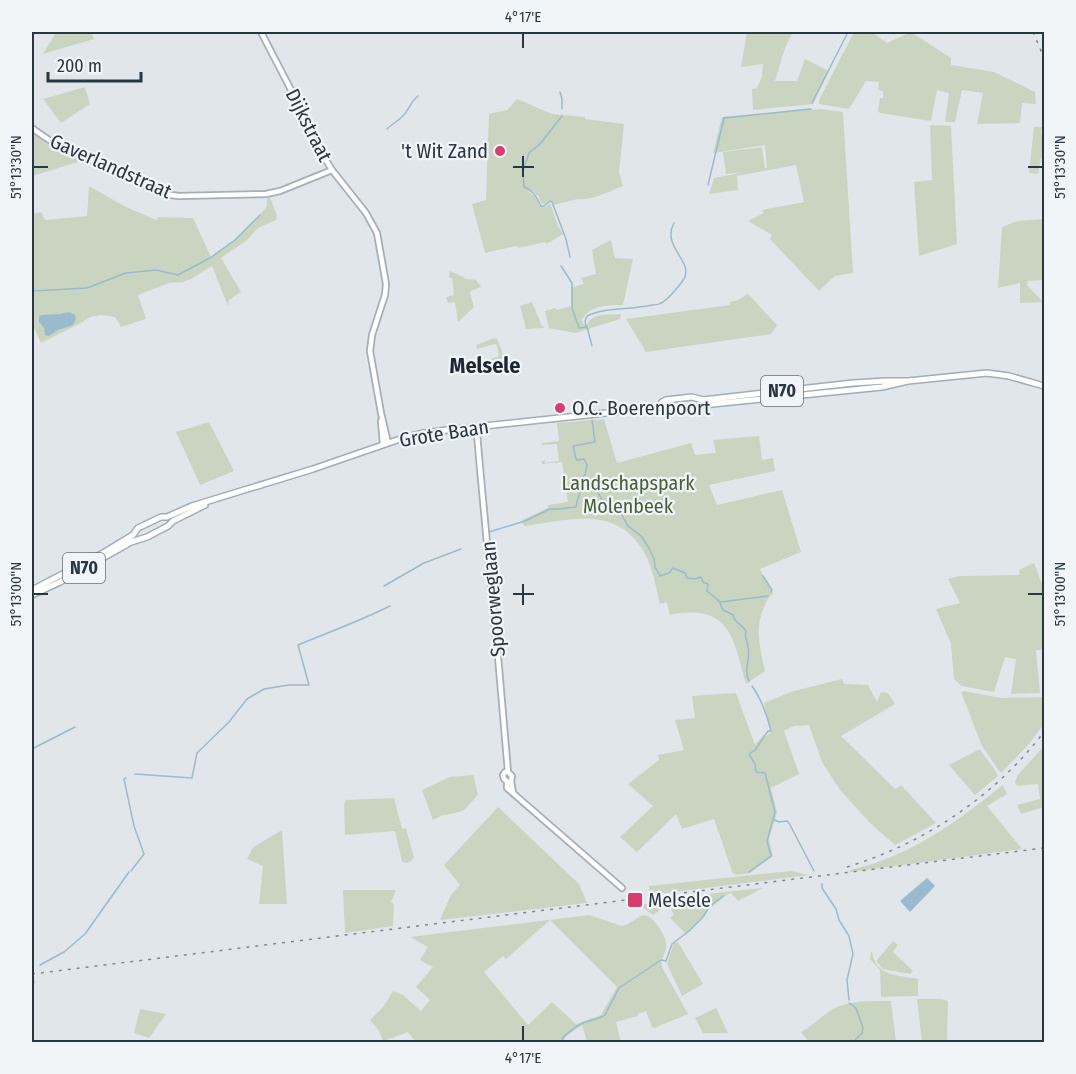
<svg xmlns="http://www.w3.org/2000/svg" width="1076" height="1074" viewBox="0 0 1076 1074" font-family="'Fira Sans Condensed',sans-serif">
	<rect width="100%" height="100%" fill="#e1e6eb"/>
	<!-- green -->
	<path fill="#cad5c1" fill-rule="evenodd" d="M56,32H91L94,39L43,54Z
		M747,32H793L785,48L775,81H797L805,59L829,71L813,104L753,110L752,89L757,88L762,76L763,64L741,67Z
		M854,32H872L887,43L911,32L951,58V65L994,72L1035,92L1036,104L1022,103L1020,123L977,124L983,93L962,90L955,122H945L949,93L937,90L931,121L880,113L878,111L880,98H883V91L878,90L879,82L866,81L849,109L819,104V100Z
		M85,87L90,104L61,123L43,99Z
		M517,99L552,114L585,117V119L624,124L619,172L623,186C610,191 591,201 578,199L553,205L551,200L544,204L541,203L539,197L530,189L529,192L538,199L540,205L545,207L550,203L558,226L563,234L547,244L545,242L519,248L515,246L485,253L472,204L486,200L489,114L507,110Z
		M822,109L843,112L853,273L835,276L819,291L770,239L772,235L748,221L764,213L762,210L804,202L796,165L737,176L738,190L709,194L714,178L744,172L726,174L723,152L762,147L765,168H767L765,145L713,153L722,117Z
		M930,125L951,126L957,244L919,256L914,182L932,180Z
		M1034,127H1044V130H1041V134L1043,135V141L1044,142V175H1042L1044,158H1041L1038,174L1029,173Z
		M32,132L47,144L80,158L78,162L32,176Z
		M89,186L124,206L156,220L158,217L193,218L211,257L235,239L260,215L267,206V198L270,197L277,216L276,220L258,228L247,240L221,258L241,292L229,300L228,306L212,266L191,279L183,282L169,283L138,295L146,319L121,327L116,318C106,314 91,314 83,322L41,343L32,324V214L41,212L45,220L87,216Z
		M1044,202V248L1042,257L1044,258V280L1028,281L1027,285L1043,302L1020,303V283L998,288L1002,227L1017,221L1042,219Z
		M611,240L615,258L633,259L623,305C608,305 590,305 582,320L584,325L587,324C594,312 609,315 621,314L620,319L575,333L549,328L545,311L555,308L557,310L571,306V288L584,284L581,278L596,274L592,250Z
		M450,271L467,279L476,280L481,287L471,291L470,294L474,307L458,322L455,302L448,303L446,297L454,295L452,278H449Z
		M748,294L777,325L771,334L646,352L626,319L730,305V302L738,300Z
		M532,302L541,324L544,328L526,329L520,306Z
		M494,338L497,339C499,345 504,352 502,358C500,368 482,372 473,374L470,362L484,360L486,361L499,356L497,345L495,344L477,349L476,345Z
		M604,419L617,463L691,443L695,455L716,453L713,440L759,436L762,460L773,458L775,471L709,485L717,505L782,490L801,552L760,569L773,594C768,597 767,600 765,605C754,626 760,649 765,671L746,684C733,637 730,603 670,615L667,602L660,604C656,587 653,569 645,554C618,504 570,520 524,526L522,520L548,508V505L568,502L562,462L542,464V461L545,460V463L559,461L557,444L543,445L542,447V443L559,441L557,423Z
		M209,422L234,471L200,485L176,432Z
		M1034,563L1044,589V650H1036L1040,693L1011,694L1016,659L1005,657L994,692L962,686L954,679L951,644L936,609L960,603L948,579L960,576L1020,575L1019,570Z
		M842,679L844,684L868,685L877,702L881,692L888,693L895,704L841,736L895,789L901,785L936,823L895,845L872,825L840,790L822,762L809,725L794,726L784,731L799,774L771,788L777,812L769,839L773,856L750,873L736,875L735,873L733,874L714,819L682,829L676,814L637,852L620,837L653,806L628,784L659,760L658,755L684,750L675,720L695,718L692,696L736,693L755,745L764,734L765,737L771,732L764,703L794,691Z
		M964,691L1001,698L1044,697V724L1029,744L1002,772H1000L982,746L961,692Z
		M1044,746V807L1021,814L1017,805L1040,799L1038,784L1017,786L1015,782L1018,775Z
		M980,749C985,759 994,766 998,776L975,795L949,765Z
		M473,775L478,795L463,811L446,815L445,814L433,820L422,790L450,777Z
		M1003,785L1007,794L987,806L1022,849L850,872V870C860,867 871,865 881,861C927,844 965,815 1003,785Z
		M394,798L402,829L406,828L414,858L408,863L402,862L395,831L345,835L344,804L346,800Z
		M498,807L579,884L587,903L440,920L451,895L460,885L444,865Z
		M282,830L287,904H259L263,866L247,859L252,849L255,846Z
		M791,871L809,875L650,895L649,886Z
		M763,888L738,901L731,893L728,894L710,908L699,922L686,934L670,918L674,914L671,910L679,901L672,902L653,915L642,907L645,904L688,896Z
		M343,890H396L391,902L394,904L393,926L345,933Z
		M589,915L622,926C630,925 637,916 644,915C653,915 666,936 666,944C667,953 660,958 662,967L688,1014L654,1028L652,1027L646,1011L638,1014V1016L616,1022L621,1042H587L582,1025L566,1036L563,1042H416L408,1032L383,1041L379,1031L370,1020L383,1007L393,991L403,995L421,1011L430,1000L416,987L433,967L420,960L428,947L410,937ZM550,920L617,987L601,1015L576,1024L552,1002L528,1025L484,972L503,956L506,959Z
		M893,941L898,945L893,952L913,971L910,974L883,969L876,961Z
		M678,942L703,984L682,996L667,964L674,943Z
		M871,952H872C876,977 899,975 918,979V996L881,997L880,970L870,959Z
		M917,999H942L948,1001L947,1042H922Z
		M891,1001L896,1042H809L801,1032C813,1026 821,1016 833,1009C849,1000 873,1001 891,1001Z
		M716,1008L728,1033H703L695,1018Z
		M140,1009L166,1014L149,1038L134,1033Z"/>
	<!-- water -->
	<path fill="#99bbcd" d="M69,312L75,315L76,319L73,325L58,330L49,336L45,335L44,328L39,322V317L41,315L60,314Z
		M927,878L935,886L910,912L900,901Z"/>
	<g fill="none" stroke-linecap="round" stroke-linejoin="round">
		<!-- stream -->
		<path stroke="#99bbcd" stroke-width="1.5" d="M560,92L562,99V109
			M812,103L848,32
			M387,129C392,124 398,121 403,116C409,110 411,101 418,96
			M530,152L540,144L562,116
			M529,153L523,171L524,187C533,190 537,198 541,206H544L550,201L552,202L566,239L570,257
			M708,185L724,118L811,109
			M561,266L572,283V308L579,328L587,327L592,346
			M32,291L87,288L126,273L156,270L178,275L210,258L235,240L260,215
			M586,327L585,321L587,316C606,307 631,310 652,305C655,305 658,305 661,303C667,301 680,285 684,279C694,261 661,247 674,223
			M584,485L585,484H589L596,489L602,500L617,506L628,526L642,537L650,550L654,559L655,567L660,576L669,573L673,568L685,573L687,578L695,579L701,577L703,582L708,584L707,591L719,601L723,610L733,615C734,623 742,624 746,631C744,638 747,640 748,646C751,659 743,669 749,681
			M584,485L582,477L585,475L587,465L584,459L577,460L576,459L573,446L595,442L592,420
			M489,532L525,521L550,509H559L576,507L577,501L583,486
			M763,576L772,590L771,592
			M384,586L424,563L461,549
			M721,602L768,596
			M32,749L75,727
			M135,774L192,778L197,753L229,722L247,699L264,689L289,685H309L298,645C329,632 360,621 390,606
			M126,778L124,779L134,826L144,854L131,871
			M773,819L779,822L787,821L789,823L814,871
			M749,872L771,856L767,841L775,812L765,773L756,772L755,764L749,754L755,750L768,731H771C767,715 762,700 752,686
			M822,884V888L836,909L839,920L849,936L853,954L847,980L849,1000
			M40,965L64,952L85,934L129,872
			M32,985L34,982
			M849,1003L856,1008L863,1028L862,1033L853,1042
			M562,1042L563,1037C569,1033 574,1027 581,1024C589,1020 598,1020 605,1015L619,988L661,960L666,961L672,944L689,931L703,917L709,907L723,896"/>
		<defs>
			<path id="secondary" d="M261,32L290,88L314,141L332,170L366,213L377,233L386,284L385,295L372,335L370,351L381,413L388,443
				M32,128C44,137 63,150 77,153L162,194L179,196L266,194L280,191L332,170
				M381,421L383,444
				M478,427L477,434L480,468L496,640L497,645L508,772
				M508,772H505L503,775L504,779L507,781V788L622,888
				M508,772L512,776L511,781L513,793"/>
			<path id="primary" d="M908,381L882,387L702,405L693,408L665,411L660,407L662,402L666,400L692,397L703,400L853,383L886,381H908L987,373L1009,376L1044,386
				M32,590L105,552L133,535L138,528L161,517H167L192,506L313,469L403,438L424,433L447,430L643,409H658L663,410
				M32,595L60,582L131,542L147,537L168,526L173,521L205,505"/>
		</defs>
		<!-- secondary casing -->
		<use href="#secondary" stroke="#a6aeb6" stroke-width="8"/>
		<!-- primary casing -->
		<use href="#primary" stroke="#9fadb7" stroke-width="8"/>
		<!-- secondary -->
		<use href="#secondary" stroke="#fff" stroke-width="4.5"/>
		<!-- primary -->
		<use href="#primary" stroke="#fff" stroke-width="5"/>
		<!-- rail -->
		<path stroke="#798896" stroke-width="1.5" stroke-dasharray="3 6" stroke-linecap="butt" d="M1033,32L1044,58
			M847,867C925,843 994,797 1044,732
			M32,974L1044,848"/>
	</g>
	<!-- ticks -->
	<path fill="none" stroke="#283744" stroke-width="2" d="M523,33V48M523,156V177M33,167H48M513,167H534M1028,167H1043M523,584V605M33,594H48M513,594H534M1028,594H1043M523,1026V1041"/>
	<!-- markers -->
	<g fill="#d93d6e" stroke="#f1f5f8" stroke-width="2">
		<circle cx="500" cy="151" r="6"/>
		<circle cx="560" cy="408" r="6"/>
		<rect x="627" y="892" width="16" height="16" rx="3"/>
	</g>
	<g text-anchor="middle" stroke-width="4.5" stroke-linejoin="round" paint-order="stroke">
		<!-- shield labels -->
		<g fill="#f1f5f8" stroke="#64707a" stroke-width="1.5">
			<rect x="761" y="376" width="42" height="30" rx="4.5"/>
			<rect x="63" y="553" width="42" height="30" rx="4.5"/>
		</g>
		<g font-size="18" font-weight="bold" fill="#283744">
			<text x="782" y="397">N70</text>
			<text x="84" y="574">N70</text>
		</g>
		<!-- street labels -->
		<g font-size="20" fill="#283744" stroke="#f1f5f8">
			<text transform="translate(309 125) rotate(63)" y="7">Dijkstraat</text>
			<text transform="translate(111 166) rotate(24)" y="7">Gaverlandstraat</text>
			<text transform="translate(444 433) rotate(-9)" y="7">Grote Baan</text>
			<text transform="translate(493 599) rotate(-95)" y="7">Spoorweglaan</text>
		</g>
		<!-- poi labels -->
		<g font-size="20" fill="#283744" stroke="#f1f5f8" text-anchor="start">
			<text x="488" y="158" text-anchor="end">'t Wit Zand</text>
			<text x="572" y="415">O.C. Boerenpoort</text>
			<text x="648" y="907">Melsele</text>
		</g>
		<!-- park labels -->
		<g font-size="20" fill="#446134" stroke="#f1f5f8">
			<text x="628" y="490">Landschapspark<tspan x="628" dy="23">Molenbeek</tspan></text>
		</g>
		<!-- quarter labels -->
		<g font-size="22" font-weight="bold" fill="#1a2735" stroke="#f1f5f8">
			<text x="485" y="373">Melsele</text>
		</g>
	</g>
	<!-- border -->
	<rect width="1076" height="1074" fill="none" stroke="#f1f5f8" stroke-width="66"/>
	<!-- scale -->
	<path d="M48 72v9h93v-9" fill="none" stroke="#283744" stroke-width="3"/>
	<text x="57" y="72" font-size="18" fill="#283744" stroke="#f1f5f8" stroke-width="4.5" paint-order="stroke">200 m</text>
	<rect x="33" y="33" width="1010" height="1008" fill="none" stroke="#283744" stroke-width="2"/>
	<g font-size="15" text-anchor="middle" fill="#283744">
		<text x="523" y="22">4°17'E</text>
		<text transform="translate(16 167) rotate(-90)" y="5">51°13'30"N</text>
		<text transform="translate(1060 167) rotate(-90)" y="5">51°13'30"N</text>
		<text transform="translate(16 594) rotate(-90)" y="5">51°13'00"N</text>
		<text transform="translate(1060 594) rotate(-90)" y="5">51°13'00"N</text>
		<text x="523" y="1063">4°17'E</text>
	</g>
</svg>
